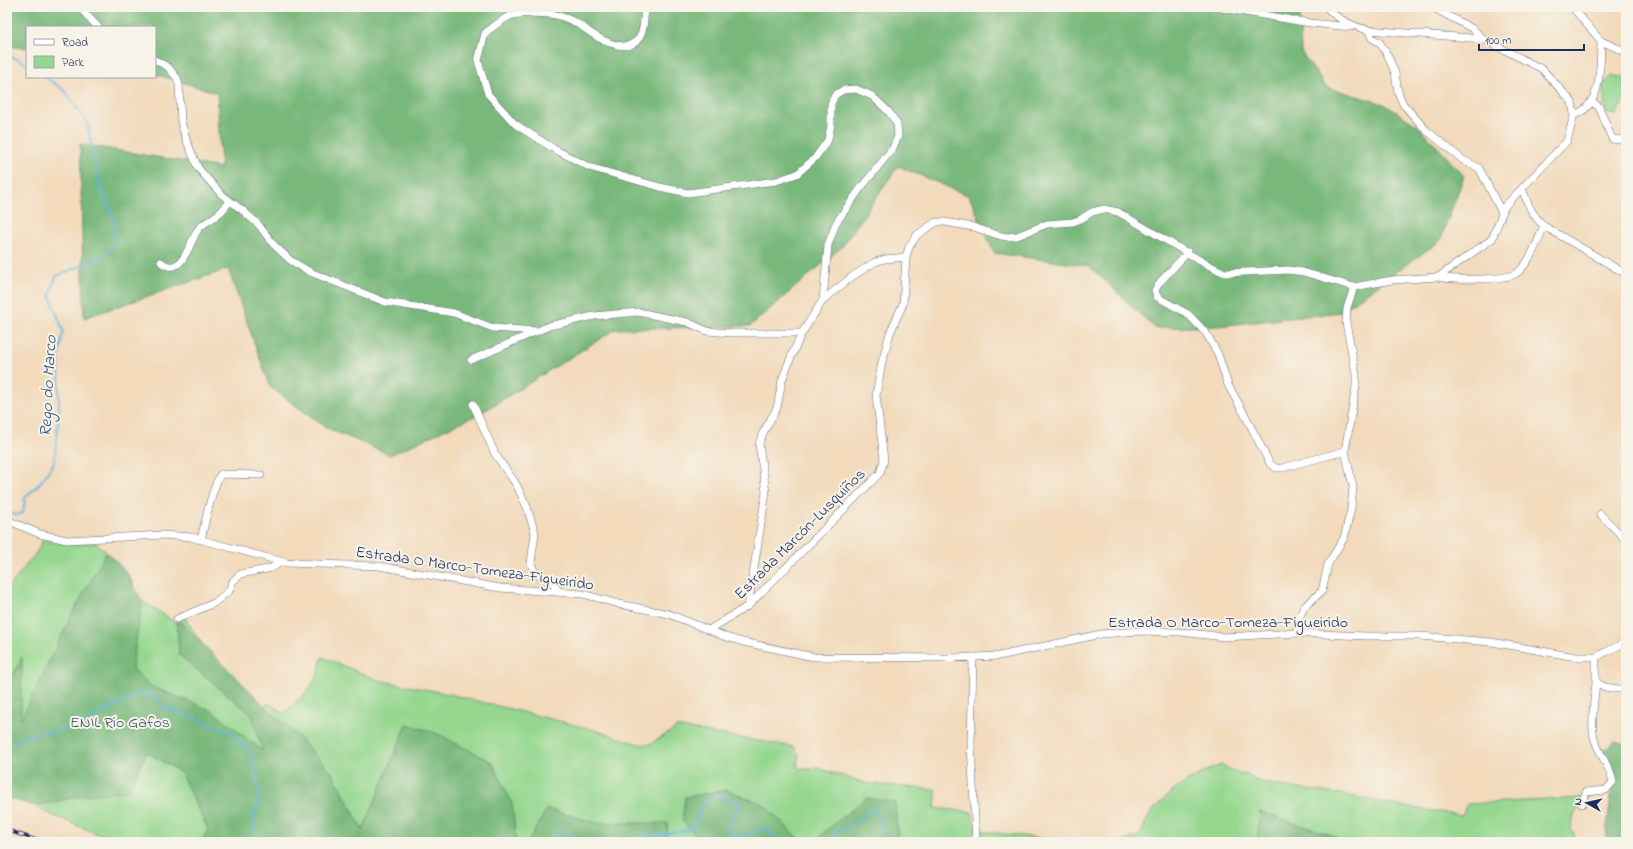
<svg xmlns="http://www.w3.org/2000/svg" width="1633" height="849" viewBox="0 0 1633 849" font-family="'Indie Flower',sans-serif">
	<rect width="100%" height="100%" fill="#f7f3e8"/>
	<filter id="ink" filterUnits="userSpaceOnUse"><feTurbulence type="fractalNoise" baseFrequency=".025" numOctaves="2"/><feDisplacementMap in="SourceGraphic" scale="8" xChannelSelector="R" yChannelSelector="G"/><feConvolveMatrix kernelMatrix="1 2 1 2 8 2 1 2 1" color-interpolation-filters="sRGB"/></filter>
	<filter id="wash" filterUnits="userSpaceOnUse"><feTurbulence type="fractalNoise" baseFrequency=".012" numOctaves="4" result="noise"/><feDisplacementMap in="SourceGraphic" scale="16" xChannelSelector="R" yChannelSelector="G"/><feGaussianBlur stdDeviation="0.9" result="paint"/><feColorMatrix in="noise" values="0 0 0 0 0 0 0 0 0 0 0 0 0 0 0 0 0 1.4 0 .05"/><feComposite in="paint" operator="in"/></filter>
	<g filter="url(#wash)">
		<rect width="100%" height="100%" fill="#f2dabb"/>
		<!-- green -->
		<path fill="#95d78f" stroke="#588376" d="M1611,76L1623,77L1626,79V95L1616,115L1605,113L1603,86Z
			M43,540L69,544L96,543C107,552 129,571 133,584C134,588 135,593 136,597L178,624L185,618C205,653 234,680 263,707L268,703L284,713L312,687L311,685L319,672L322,657L378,680L449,694L591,729L642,745L650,744L672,731L676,727L794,747L799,755L797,765L800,769H812L814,767L865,783L936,790L935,808L972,812L976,828L981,831L1038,838L1122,842L1140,835C1143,828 1147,819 1151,813C1169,790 1195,775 1221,765L1237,773L1249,775L1254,780L1279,786L1347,795L1392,805L1462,815L1467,804L1582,798L1581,806C1573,811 1572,824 1571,832H1573L1578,842H117L45,812L36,806L7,795V590L36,553Z"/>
		<!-- forest -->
		<path fill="#78b87a" stroke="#4a746c" d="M7,7H1299L1301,52L1326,87L1384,104L1418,126L1464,176L1440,241L1340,312L1219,326L1155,328L1089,266L994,253L969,196L898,166L842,247L750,326L616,329L481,413L390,455L327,428L270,387L228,269L84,318L80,144L221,168L217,93L155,74V27H27V48L7,46Z
			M106,553L126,573L142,601L132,668L152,687L211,710L263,751L252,715L179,655L177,619L271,712L298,736L333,774L363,830L407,724L436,733L492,762L512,803L516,842H202L208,829L180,772L147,752L128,791L85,795L36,806L7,798V687L22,657L21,719L71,616Z
			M1615,741L1626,744V842H1605L1613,782L1601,753Z
			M726,790L763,804L796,836L799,842H703L682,821L685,797Z
			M866,798L895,802L898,842H817L822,834Z
			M547,809L597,823H668L666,842H528Z
			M1260,812L1337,837L1338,842H1257Z"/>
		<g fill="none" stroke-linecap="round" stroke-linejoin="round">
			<!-- stream -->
			<path stroke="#60b2db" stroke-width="2" d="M7,55L20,60L27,65
				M7,512L17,515L23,513L25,498L41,482L54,463L59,413V355L63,331L50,295L56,276L99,259L113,247L115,222L99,183L87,122L65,91L45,77
				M7,744H13L26,736L72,728L140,693L153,694L166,708L230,731L251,753L260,795L253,822L260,842
				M549,842L558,831L568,833L577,842
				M612,842L643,836L686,831L696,824L699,809L710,797H725L740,805L727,829L733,838L766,829L778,840V842
				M656,842L662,834
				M832,842L836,830L854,825L872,808L880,819L885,842"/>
		</g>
	</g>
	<g filter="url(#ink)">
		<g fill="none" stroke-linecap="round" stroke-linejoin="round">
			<defs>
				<path id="minor" d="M79,7L98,27
					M644,7C646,42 633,56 599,38C591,34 584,27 576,23C571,19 563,17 556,15C545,13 518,12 508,17C500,21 492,28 485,33L478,61L488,94L515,124L554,149L589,167L660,187L688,193L776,181L797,174L815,158L828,140L831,125V104L835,95L843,90L856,89L872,96L889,112L897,124L898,136L893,148L860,189L836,223L828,245L823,300
					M1216,7L1310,23L1351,27
					M1432,7L1473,29L1483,39
					M1572,7L1601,41L1626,52
					M1368,30L1372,38L1380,43L1388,56L1395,73L1398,92L1403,104L1426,130L1463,160L1479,168L1502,213
					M155,60L168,67L177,78L179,85L181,122L186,139L198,168L221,194L242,210L258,224L273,244L290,260L310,272L385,302L454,313L493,328L537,331
					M1591,101L1599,107L1612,139L1618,140L1622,139
					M1574,115C1603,106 1600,65 1601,41
					M1522,188C1527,203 1532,215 1544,226L1626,274
					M1188,252L1160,282L1155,290L1157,297L1188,314L1206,333L1218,354L1228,385L1246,417L1270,464L1276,468H1282L1345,451
					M161,262C183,280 190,239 199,228C204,223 211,220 217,215C222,212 226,206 230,201
					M1438,277C1451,280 1509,281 1518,272C1531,261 1537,242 1544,226
					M471,360L549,326L594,316L638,312L687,322L707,331L731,333H802
					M473,404L495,454L516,484L527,507L535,533L531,563L535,573L553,584L560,592
					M1600,514L1626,540
					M7,520L40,534L67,540L162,535L191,537L287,563L379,566L500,588L583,594L619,604L669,614L726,637L743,642L814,657L951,658L999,656L1101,634L1140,631L1181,632L1224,637L1297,633L1366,636H1419L1491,642L1576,657H1596L1626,642
					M201,540C204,526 213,484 221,474L261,475
					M748,606L766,492L759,444L763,433L777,408L782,380L791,357L802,333L823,300L853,276L875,262L885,259L906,257
					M177,619L214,603L229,591L233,581L241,574L272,568L281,562
					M709,630L748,606L880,473L884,460L876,395L882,362L890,333L903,304L906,257L909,247L917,235L936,222H945L973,227L1001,236L1008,237L1017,236L1047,224L1073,222L1081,219L1092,212L1104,209L1118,212L1208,265L1225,273L1289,270L1303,272L1354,287L1392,280L1438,277L1492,239L1505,206L1567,141L1574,115L1572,102L1542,69L1483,39L1368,30C1352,26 1337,19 1326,7
					M1297,633L1299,618L1304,607L1322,591L1328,564L1344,538L1351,509L1353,487L1345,451L1356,386V374L1346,323L1347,308L1354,287
					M973,657L971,744L976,842
					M1596,657V682L1605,687L1626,690
					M1582,804L1586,792L1606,790L1613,782C1610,766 1598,753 1594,737C1590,722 1595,697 1596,682"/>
			</defs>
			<!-- minor casing -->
			<use href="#minor" stroke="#666b7f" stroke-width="8"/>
			<!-- minor -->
			<use href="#minor" stroke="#fff" stroke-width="7"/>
			<defs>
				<path id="rail" d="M7,830L42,842"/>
			</defs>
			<!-- rail casing -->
			<use href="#rail" stroke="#1b2f5e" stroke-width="3.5"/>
			<!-- rail -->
			<use href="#rail" stroke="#f7f3e8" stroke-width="2" stroke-dasharray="6" stroke-linecap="butt"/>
		</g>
	</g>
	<g text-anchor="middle" stroke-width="4" stroke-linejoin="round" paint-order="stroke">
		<!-- street labels -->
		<g font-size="16" fill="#1b2f5e" stroke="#f7f3e8">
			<text transform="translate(799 533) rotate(-45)" y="6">Estrada Marcón-Lusquiños</text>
			<text transform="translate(475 567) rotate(8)" y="6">Estrada O Marco-Tomeza-Figueirido</text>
			<text x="1228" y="627">Estrada O Marco-Tomeza-Figueirido</text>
		</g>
		<!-- park labels -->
		<g font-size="16" fill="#3a596a" stroke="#f7f3e8">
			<text x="120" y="727">ENIL Río Gafos</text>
		</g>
		<!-- water labels -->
		<g font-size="17" font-style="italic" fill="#305684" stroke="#f7f3e8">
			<text transform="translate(47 386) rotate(-87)" y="6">Rego do Marco</text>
		</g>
	</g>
	<!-- margin -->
	<rect width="1633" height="849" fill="none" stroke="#f7f3e8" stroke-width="24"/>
	<!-- legend -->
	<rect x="26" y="26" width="130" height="52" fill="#f7f3e8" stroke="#9fa5b1"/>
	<rect x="34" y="39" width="20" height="6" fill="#ffffff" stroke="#9fa5b1"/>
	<text x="62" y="46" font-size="12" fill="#1b2f5e">Road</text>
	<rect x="34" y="56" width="20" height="12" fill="#95d78f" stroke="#9fa5b1"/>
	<text x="62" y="66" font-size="12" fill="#1b2f5e">Park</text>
	<!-- north arrow -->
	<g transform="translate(1587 803) rotate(278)" stroke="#f7f3e8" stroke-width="3" paint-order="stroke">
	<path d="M0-3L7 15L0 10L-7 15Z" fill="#1b2f5e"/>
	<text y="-6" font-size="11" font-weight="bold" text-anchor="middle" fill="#1b2f5e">N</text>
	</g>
	<!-- scale -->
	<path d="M1479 44v6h105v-6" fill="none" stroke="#1b2f5e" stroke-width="2"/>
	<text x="1485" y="44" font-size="12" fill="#1b2f5e" stroke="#f7f3e8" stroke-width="3" paint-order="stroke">100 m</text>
</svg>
